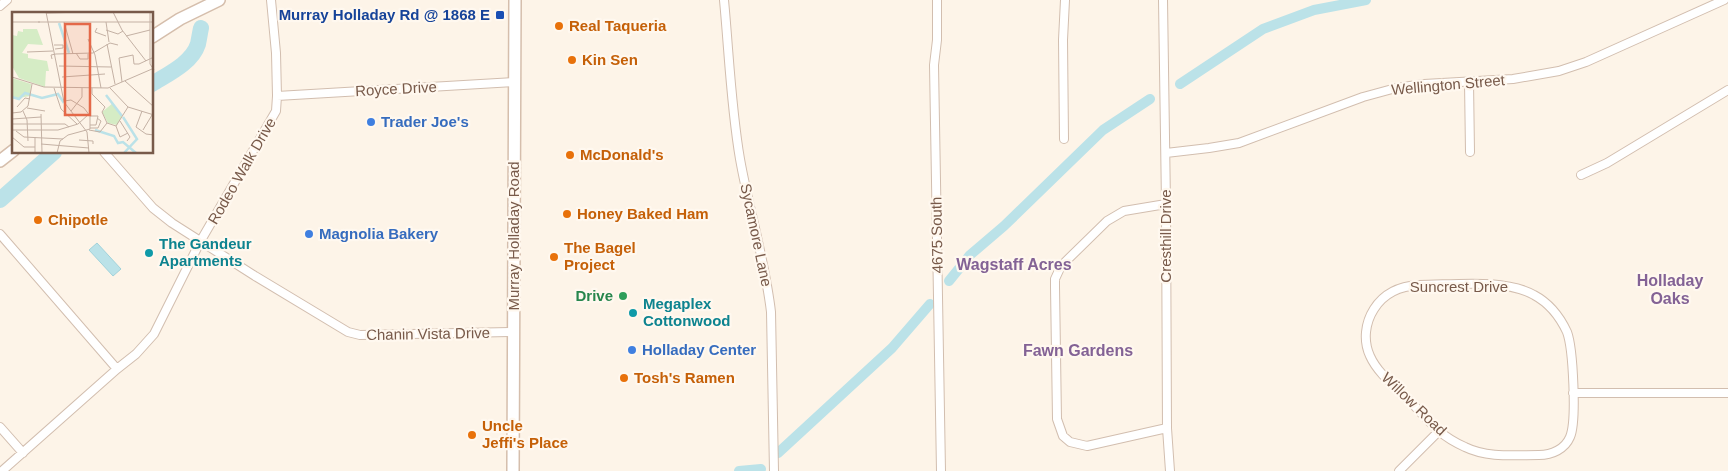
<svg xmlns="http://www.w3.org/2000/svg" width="1728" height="471" viewBox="0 0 1728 471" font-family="Helvetica,sans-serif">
	<rect width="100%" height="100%" fill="#fdf4e8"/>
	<!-- water -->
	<path fill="#bbe2e8" stroke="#a1d2da" d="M97,243L121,269L113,276L89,250Z"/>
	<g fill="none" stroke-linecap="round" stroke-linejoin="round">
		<!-- canal -->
		<path stroke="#bbe2e8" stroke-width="10" d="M1180,84L1263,29L1314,10L1366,0
			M949,281L970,255L1004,226L1103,130L1150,99
			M778,453L892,348L930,304
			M739,471L761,469"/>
		<!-- river -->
		<path stroke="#bbe2e8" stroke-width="16" d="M152,84C168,74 192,63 198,44C199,39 200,33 201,28
			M0,200L54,152"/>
		<defs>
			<path id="street" d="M724,0C729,53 731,107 740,159C749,210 765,260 771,312L774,471
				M937,0V40L934,65L941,471
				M1163,0L1166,204L1167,428L1170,471
				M0,6L7,0
				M1469,82L1470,152
				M277,96L515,82
				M1064,139L1063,40L1065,0
				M104,152L153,208L172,223L255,276L348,332L360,335L514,332
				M1166,153L1209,148L1239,143L1363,97L1396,88L1424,84L1513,79L1559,71L1586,62L1724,0
				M1581,175L1607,163L1728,90
				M1166,204L1124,211L1107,221L1061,266L1055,279V287L1057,419L1063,436L1070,442L1087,446L1167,428
				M0,234L117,369
				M1419,285C1453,285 1504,278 1534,295C1549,303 1560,317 1567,332C1573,348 1577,421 1570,437C1565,449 1552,455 1539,455C1515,455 1487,458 1465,447C1456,443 1446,437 1439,431C1429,422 1419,411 1410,401C1396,387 1378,374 1370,356C1363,341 1365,323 1374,309C1384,293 1400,286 1419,285Z
				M1573,393H1728
				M0,427L23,453
				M2,471L117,369L136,354L154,334L200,242L276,111L277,96L276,53L271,0
				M1399,471L1439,431"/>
			<path id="secondary" d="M152,37L180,19L219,0
				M0,161L14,150
				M513,471L515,0"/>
		</defs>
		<!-- street casing -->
		<use href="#street" stroke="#d2beaf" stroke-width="10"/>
		<!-- secondary casing -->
		<use href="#secondary" stroke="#d5beac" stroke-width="14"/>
		<!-- street -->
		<use href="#street" stroke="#fff" stroke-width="8"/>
		<!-- secondary -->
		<use href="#secondary" stroke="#fff" stroke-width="11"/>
	</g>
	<!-- markers -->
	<rect fill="#1a4fb4" stroke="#fff8ef" stroke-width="2" x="495" y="10" width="10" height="10" rx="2.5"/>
	<g fill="#e8710a" stroke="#fff8ef" stroke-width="2">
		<circle cx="559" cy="26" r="5"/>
		<circle cx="572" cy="60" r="5"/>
		<circle cx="570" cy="155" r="5"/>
		<circle cx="567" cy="214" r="5"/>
		<circle cx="38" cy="220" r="5"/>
		<circle cx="554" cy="257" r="5"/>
		<circle cx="624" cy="378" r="5"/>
		<circle cx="472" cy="435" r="5"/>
	</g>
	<g fill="#3f7fe0" stroke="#fff8ef" stroke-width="2">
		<circle cx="371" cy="122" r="5"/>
		<circle cx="309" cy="234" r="5"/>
		<circle cx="632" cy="350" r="5"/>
	</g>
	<g fill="#0f9aa8" stroke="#fff8ef" stroke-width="2">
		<circle cx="149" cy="253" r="5"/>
		<circle cx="633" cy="313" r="5"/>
	</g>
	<circle fill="#2e9e5b" stroke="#fff8ef" stroke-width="2" cx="623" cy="296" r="5"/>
	<g text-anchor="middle" stroke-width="4.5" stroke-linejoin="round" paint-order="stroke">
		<!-- transit labels -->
		<g font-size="15" font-weight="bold" fill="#164399" stroke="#fff8ef" text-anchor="end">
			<text x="490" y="20">Murray Holladay Rd @ 1868 E</text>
		</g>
		<!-- food labels -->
		<g font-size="15" font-weight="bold" fill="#c56008" stroke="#fff8ef" text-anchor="start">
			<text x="569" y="31">Real Taqueria</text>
			<text x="582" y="65">Kin Sen</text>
			<text x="580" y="160">McDonald's</text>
			<text x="577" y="219">Honey Baked Ham</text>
			<text x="48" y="225">Chipotle</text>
			<text x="564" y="253">The Bagel<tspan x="564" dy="17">Project</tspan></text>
			<text x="634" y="383">Tosh's Ramen</text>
			<text x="482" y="431">Uncle<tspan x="482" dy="17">Jeffi's Place</tspan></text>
		</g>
		<!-- street labels -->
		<g font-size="15" fill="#785a4a" stroke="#fff8ef">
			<text transform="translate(1448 85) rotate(-5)" y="5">Wellington Street</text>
			<text transform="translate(396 89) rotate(-3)" y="5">Royce Drive</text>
			<text transform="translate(242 171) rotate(-60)" y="5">Rodeo Walk Drive</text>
			<text transform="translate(756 235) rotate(78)" y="5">Sycamore Lane</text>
			<text transform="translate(937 235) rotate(-91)" y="5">4675 South</text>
			<text transform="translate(514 236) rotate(-90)" y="5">Murray Holladay Road</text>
			<text transform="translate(1166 236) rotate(-90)" y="5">Cresthill Drive</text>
			<text x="1459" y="292">Suncrest Drive</text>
			<text transform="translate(428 334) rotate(-1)" y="5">Chanin Vista Drive</text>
			<text transform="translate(1414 404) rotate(44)" y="5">Willow Road</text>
		</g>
		<!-- shop labels -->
		<g font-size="15" font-weight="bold" fill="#366cbe" stroke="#fff8ef" text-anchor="start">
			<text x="381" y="127">Trader Joe's</text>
			<text x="319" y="239">Magnolia Bakery</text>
			<text x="642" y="355">Holladay Center</text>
		</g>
		<!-- culture labels -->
		<g font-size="15" font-weight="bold" fill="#0d838f" stroke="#fff8ef" text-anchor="start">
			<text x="159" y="249">The Gandeur<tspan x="159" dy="17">Apartments</tspan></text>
			<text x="643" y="309">Megaplex<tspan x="643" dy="17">Cottonwood</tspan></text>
		</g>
		<!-- leisure labels -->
		<g font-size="15" font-weight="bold" fill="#27864d" stroke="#fff8ef" text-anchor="end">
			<text x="613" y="301">Drive</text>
		</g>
		<!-- neighbourhood labels -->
		<g font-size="16" font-weight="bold" fill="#836295" stroke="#fff8ef">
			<text x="1014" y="270">Wagstaff Acres</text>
			<text x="1670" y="286">Holladay<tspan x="1670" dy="18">Oaks</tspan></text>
			<text x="1078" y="356">Fawn Gardens</text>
		</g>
	</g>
	<!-- overview -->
	<g transform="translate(12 12)">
		<rect width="141" height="141" fill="#fdf4e8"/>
		<path d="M11,17H25L31,33L16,32L10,41L16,42V46L35,49L37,59H34L33,75L7,66L0,54V23L5,24L6,19L11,20ZM0,66L19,72L18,84L0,87ZM101,91L110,104L105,113L96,111L90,100Z" fill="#d5ecc5"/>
		<path fill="none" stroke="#bbe2e8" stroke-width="2.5" d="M47,11L57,41M94,83L110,104M0,85L7,87L13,81L30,86L46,82L52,91M111,105L125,127L112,141M83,118L102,124L106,131L111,130L124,141"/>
		<path fill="none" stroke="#c4b1a4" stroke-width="1" d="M34,0L52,90L75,120L77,141M101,0L110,18L134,49M138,0V52L142,58M34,1L73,0M0,10H28M26,10H142M52,10L61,42M94,10L97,30M85,16L83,20L94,24M94,18L106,22L111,19M114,24L138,18M76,27L83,43L89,76M95,32L103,72M42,33H51V36L43,37M15,40L41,39M64,41L68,47H76V42M107,46L121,43L122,52H127L142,45M107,46L110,70M40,47L39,43L44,42L81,41L98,31L106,33M47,54L99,55M0,65L32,75L96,76L140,57M50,65L93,62M113,69L142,95M42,76L49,97L65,112M80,76V82L93,95L90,100L95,111M98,76L116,95L142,103M5,95L13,86L18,87M15,96L33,99M11,99L15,108L16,129M59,99L70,85V76M130,99L124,115L134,122L142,123M0,101L9,100L16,94L20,72M29,102L30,141M0,107L29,105M108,109L118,125L115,129M0,112H53L57,115M78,113H84L86,104H78M104,114L108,125L116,121M78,116H86L89,109L85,106M0,118H46L66,112L77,102M77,118L88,120L95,111L104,114L116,95M131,118L140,103M4,119L12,125L51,127M0,125L12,135H23M23,125V141M67,128L81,129V132M29,132L77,136M45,141L48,129L56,123L78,117V104L72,96L59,88L52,89"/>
		<path fill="#e46949" fill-opacity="0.15" stroke="#e46949" stroke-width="2.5" d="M53,12H78V103H53Z"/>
		<rect width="141" height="141" fill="none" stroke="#785a4a" stroke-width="2.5"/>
	</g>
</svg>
